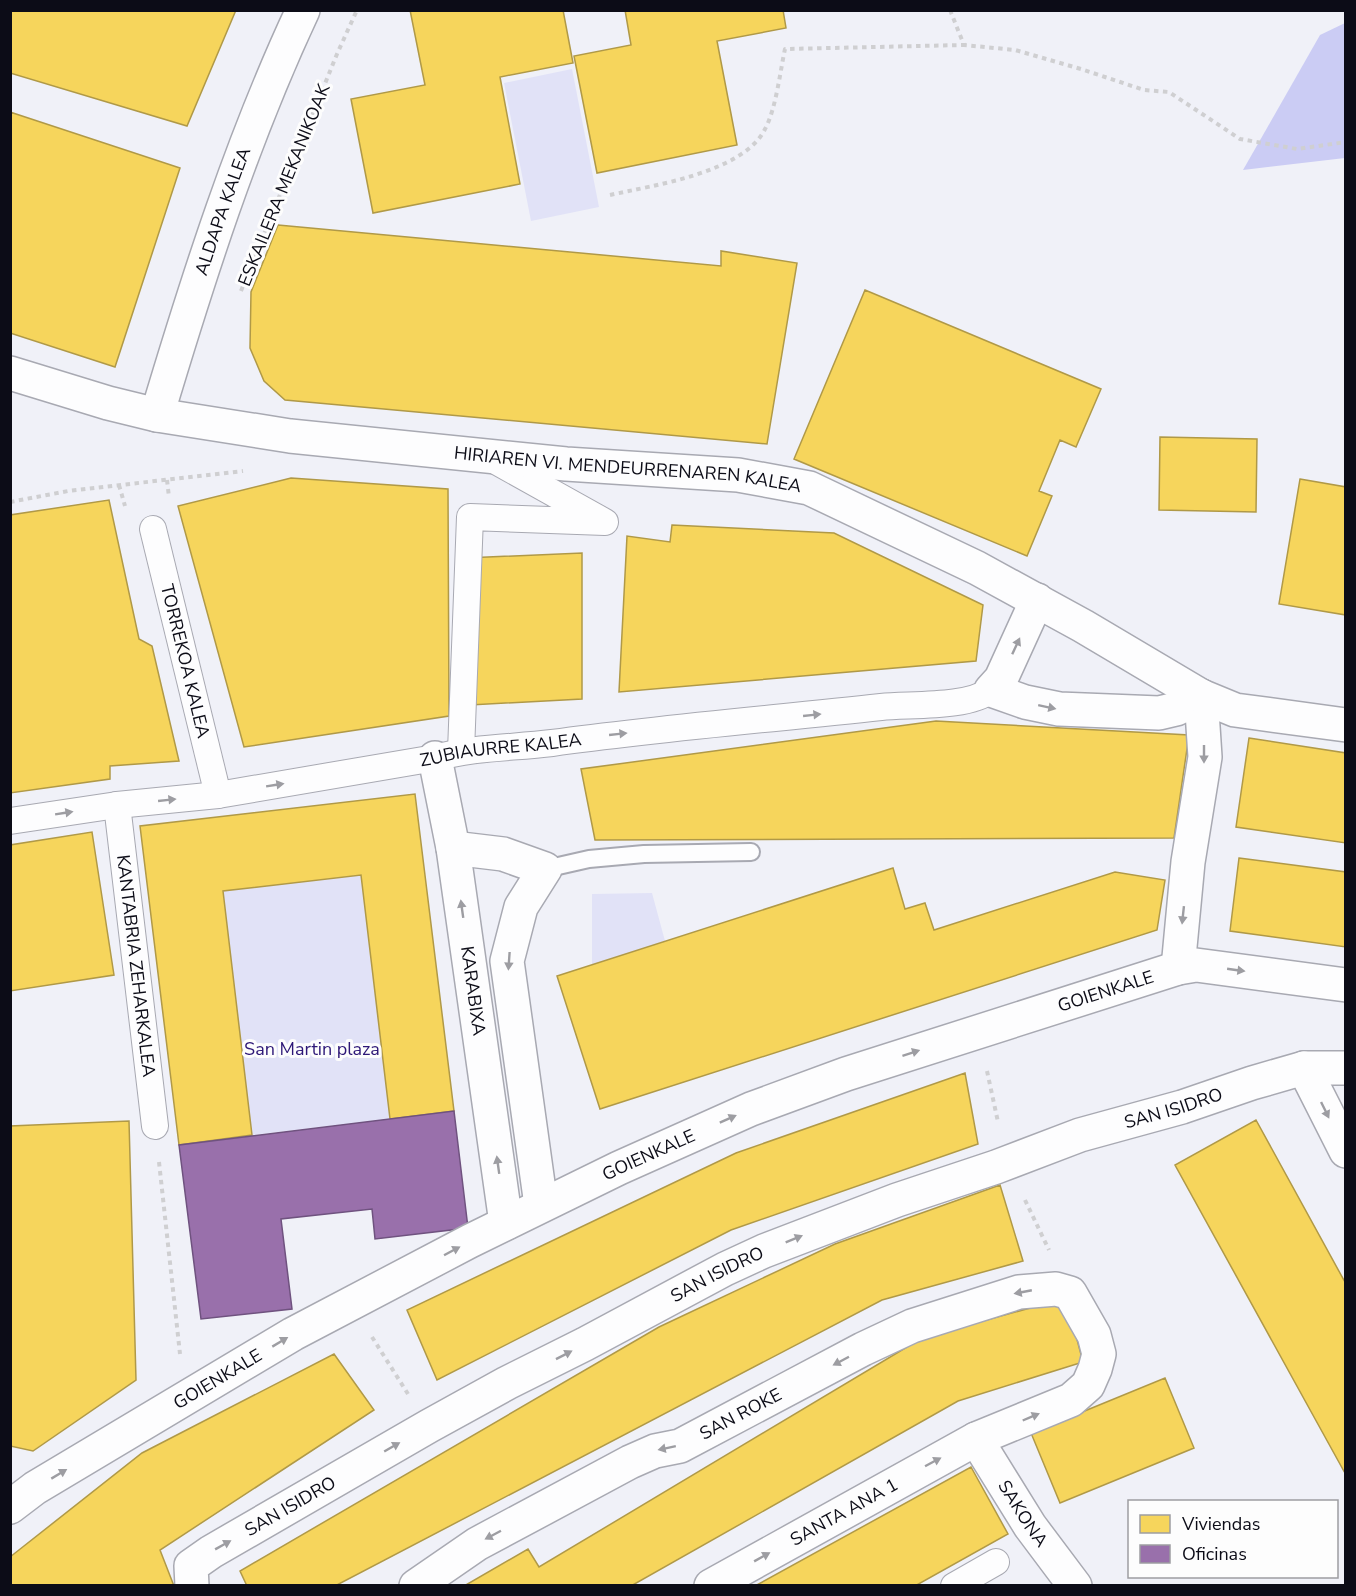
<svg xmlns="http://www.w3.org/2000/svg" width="1356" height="1596" viewBox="0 0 1356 1596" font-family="'Nunito Sans',sans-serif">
	<rect width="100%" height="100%" fill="#f0f1f8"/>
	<!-- green -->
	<path fill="#e1e2f7" d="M572,69L599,207L531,221L504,83Z
		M361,875L390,1119L252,1135L223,891Z
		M652,893L665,941L592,965V894Z"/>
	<!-- forest -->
	<path fill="#cbccf4" d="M1345,23V158L1243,170L1320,35Z"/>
	<!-- homes -->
	<path fill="#f6d55c" stroke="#b09947" stroke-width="1.5" d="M10,10H236L187,126L10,73Z
		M410,10H563L573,63L500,77L520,184L373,213L351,99L425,85Z
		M625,10H783L786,28L717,41L737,145L597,173L574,56L631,45Z
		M10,112L180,168L115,367L10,333Z
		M278,225L721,266V251L797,263L767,444L285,400L264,381L250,348L251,292Z
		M865,290L1101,389L1076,447L1060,440L1039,491L1052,496L1027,556L794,459Z
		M1160,437L1257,439L1256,512L1159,510Z
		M291,478L448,489L449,716L244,747L178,506Z
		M1300,479L1346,487V615L1279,604Z
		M109,500L139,639L152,646L179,761L110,766V779L10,793V515Z
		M672,525L834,533L983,605L976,661L619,692L627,536L670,542Z
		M582,553V699L470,705L466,558Z
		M936,721L1189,735L1174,838L595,840L581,769Z
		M1249,738L1346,753V843L1236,827Z
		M415,794L454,1111L390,1119L361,875L223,891L252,1135L179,1145L140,826Z
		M92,832L114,975L10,991V845Z
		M1239,858L1346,872V947L1230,931Z
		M893,868L905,909L925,903L934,930L1115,872L1165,880L1157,930L600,1109L557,976Z
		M965,1073L978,1144L731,1230L437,1380L407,1310L736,1153Z
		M1256,1120L1346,1284V1475L1175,1165Z
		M129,1121L136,1380L33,1451L10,1446V1126Z
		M1000,1185L1023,1261L882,1300L335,1586H247L240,1571L659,1327L835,1244Z
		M1066,1298L1083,1362L958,1401L631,1586H464L528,1549L539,1567L922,1338Z
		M334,1354L374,1410L160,1550L174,1586H10V1557L142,1453Z
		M1165,1378L1194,1448L1060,1503L1031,1433Z
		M971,1467L1008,1534L915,1586H755Z"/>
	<!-- offices -->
	<path fill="#9970ab" stroke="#6f527f" stroke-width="1.5" d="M454,1111L468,1228L375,1239L372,1209L281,1219L292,1309L201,1319L179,1145Z"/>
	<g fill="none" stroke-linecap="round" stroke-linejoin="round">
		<defs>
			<path id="service" d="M545,869L589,859L644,854L751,852"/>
			<g id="pedestrian">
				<path id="s1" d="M153,529L218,795"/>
				<path d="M461,751L470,517L605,522L492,459"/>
				<path id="s2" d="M117,805L155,1126"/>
				<path id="s3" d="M10,821L117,805L218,795L435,758C473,747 512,748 552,743C661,728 771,719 881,707C911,704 968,708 991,690"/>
				<path d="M954,1586L996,1562"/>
			</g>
			<g id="minor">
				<path id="s4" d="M157,415C198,278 242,140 303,10"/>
				<path d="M1037,600L1001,679L991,690L1025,702L1059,709L1159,713L1176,709L1201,696L1205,757L1188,862L1178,968"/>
				<path id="s5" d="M435,758L453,848L506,1223"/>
				<path d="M453,848L503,854L545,869L521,907L507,961L541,1205"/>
				<path d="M1304,1068L1346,1151"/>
				<path id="s6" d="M976,1439L1030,1526L1075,1586"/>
				<path id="s7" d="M10,1507L35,1488L293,1334L470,1241L619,1168L751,1109L846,1074L1178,968L1196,965L1346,985"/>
				<path id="s8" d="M192,1586L191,1566L211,1552L429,1426L507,1383L585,1344L725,1269L764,1251L897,1200L996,1167L1080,1135L1182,1107L1252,1083L1304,1068H1346"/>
				<path id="s9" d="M416,1586L477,1544L630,1462L655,1451L680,1446L863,1349L912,1326L1019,1292L1056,1289L1070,1293L1094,1335L1099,1354L1095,1369L1088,1385L1071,1400L976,1439L711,1586"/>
			</g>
			<g id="tertiary">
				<path id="s10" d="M10,373L108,403L157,415L290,436L566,464L738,475L809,488L977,568L1083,626L1201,696"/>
			</g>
			<path id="secondary" d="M1201,696L1235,710L1346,725"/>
		</defs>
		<!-- service casing -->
		<use href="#service" stroke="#a8a9b2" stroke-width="20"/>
		<!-- pedestrian casing -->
		<use href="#pedestrian" stroke="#a8a9b2" stroke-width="28"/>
		<!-- minor casing -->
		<use href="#minor" stroke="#a8a9b2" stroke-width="36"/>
		<!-- tertiary casing -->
		<use href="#tertiary" stroke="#a8a9b2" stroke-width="36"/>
		<!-- secondary casing -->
		<use href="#secondary" stroke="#a8a9b2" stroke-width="36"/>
		<!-- path -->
		<path stroke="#cfcfd1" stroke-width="4" stroke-dasharray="4.5 4.5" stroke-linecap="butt" d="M950,10L964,45L1015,50L1081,69L1144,90L1169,92L1240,139L1297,149L1346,142
			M610,195C654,185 743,173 765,129C776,109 780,72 785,49L964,45
			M241,291L337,54L357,10
			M167,480L169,497
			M119,485L125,506
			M10,502L68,491L243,471
			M987,1071L998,1122
			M159,1162L180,1354
			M1025,1200L1049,1250
			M372,1337L408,1394"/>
		<!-- service -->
		<use href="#service" stroke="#fdfdfe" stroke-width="16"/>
		<!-- pedestrian -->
		<use href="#pedestrian" stroke="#fdfdfe" stroke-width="26"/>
		<!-- minor -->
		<use href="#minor" stroke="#fdfdfe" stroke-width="33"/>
		<!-- tertiary -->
		<use href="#tertiary" stroke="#fdfdfe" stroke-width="33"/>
		<!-- secondary -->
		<use href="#secondary" stroke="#fdfdfe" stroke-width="33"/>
	</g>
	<!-- one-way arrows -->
	<defs><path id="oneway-solid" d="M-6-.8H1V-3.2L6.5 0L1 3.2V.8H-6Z" transform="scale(1.5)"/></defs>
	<g fill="#9d9da2">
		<use href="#oneway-solid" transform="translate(1016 646) rotate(-65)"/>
		<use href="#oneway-solid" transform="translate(1047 707) rotate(12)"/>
		<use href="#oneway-solid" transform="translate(812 715) rotate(-6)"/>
		<use href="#oneway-solid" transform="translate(618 734) rotate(-6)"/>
		<use href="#oneway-solid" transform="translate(1204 754) rotate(90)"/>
		<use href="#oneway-solid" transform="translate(275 785) rotate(-9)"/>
		<use href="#oneway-solid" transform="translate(167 800) rotate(-6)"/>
		<use href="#oneway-solid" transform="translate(64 813) rotate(-9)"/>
		<use href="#oneway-solid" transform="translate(462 909) rotate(-98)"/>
		<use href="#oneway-solid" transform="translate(1183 915) rotate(96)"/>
		<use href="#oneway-solid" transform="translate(509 961) rotate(94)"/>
		<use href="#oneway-solid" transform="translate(1236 970) rotate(8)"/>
		<use href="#oneway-solid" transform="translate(911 1053) rotate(-18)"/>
		<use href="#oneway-solid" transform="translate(1325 1110) rotate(64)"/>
		<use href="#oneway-solid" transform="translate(728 1119) rotate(-24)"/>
		<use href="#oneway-solid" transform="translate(498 1165) rotate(-98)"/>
		<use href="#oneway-solid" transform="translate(794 1239) rotate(-22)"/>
		<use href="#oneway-solid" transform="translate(452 1251) rotate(-28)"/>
		<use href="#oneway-solid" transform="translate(1023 1292) rotate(169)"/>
		<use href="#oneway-solid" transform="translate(280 1342) rotate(-31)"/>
		<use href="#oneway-solid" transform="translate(564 1355) rotate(-27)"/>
		<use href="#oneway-solid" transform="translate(841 1361) rotate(152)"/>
		<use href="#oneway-solid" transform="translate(1031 1417) rotate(-23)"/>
		<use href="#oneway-solid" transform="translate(392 1447) rotate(-30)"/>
		<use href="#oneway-solid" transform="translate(667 1448) rotate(168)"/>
		<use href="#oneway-solid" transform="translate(933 1462) rotate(-28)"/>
		<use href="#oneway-solid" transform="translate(59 1474) rotate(-31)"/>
		<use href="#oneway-solid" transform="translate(493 1535) rotate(152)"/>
		<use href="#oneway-solid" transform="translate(223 1545) rotate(-29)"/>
		<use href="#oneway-solid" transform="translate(762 1557) rotate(-29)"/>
	</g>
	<g text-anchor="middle" stroke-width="6" stroke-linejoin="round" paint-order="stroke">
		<!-- street labels -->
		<g font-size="18" fill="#0c0c17" stroke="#fdfdfd">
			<text transform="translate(284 185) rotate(-68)" y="6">ESKAILERA MEKANIKOAK</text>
			<text dy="6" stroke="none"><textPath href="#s4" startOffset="214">ALDAPA KALEA</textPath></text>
			<text dy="6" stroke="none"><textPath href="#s10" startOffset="627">HIRIAREN VI. MENDEURRENAREN KALEA</textPath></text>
			<text dy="6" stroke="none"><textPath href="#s1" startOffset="136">TORREKOA KALEA</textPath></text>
			<text dy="6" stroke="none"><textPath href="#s3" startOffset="496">ZUBIAURRE KALEA</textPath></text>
			<text dy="6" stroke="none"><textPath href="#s2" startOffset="162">KANTABRIA ZEHARKALEA</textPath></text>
			<text dy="6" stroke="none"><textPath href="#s5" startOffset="236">KARABIXA</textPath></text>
			<text dy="6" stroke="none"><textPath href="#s7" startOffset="1216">GOIENKALE</textPath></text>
			<text dy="6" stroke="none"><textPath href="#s8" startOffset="1108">SAN ISIDRO</textPath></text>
			<text dy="6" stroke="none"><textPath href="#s7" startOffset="730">GOIENKALE</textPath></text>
			<text dy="6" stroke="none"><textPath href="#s8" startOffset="622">SAN ISIDRO</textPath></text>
			<text dy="6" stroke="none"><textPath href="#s7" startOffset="244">GOIENKALE</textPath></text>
			<text dy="6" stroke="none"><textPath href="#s9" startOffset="369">SAN ROKE</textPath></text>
			<text dy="6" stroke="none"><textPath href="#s8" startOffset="136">SAN ISIDRO</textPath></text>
			<text transform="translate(844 1512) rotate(-29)" y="6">SANTA ANA 1</text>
			<text dy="6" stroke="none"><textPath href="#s6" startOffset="88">SAKONA</textPath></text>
		</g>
		<!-- park labels -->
		<g font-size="18" fill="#2d1777" stroke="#fdfdfd">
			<text x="312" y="1055">San Martin plaza</text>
		</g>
	</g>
	<!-- border -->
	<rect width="1356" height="1596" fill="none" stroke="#0c0c17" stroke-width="24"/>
	<!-- legend -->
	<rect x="1128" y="1500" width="210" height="78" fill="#fdfdfd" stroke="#9d9da1" stroke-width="1.5"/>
	<rect x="1140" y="1515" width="30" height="18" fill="#f6d55c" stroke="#9d9da1" stroke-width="1.5"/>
	<text x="1182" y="1530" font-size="18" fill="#0c0c17">Viviendas</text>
	<rect x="1140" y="1545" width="30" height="18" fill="#9970ab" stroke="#9d9da1" stroke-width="1.5"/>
	<text x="1182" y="1560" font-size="18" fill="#0c0c17">Oficinas</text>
</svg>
